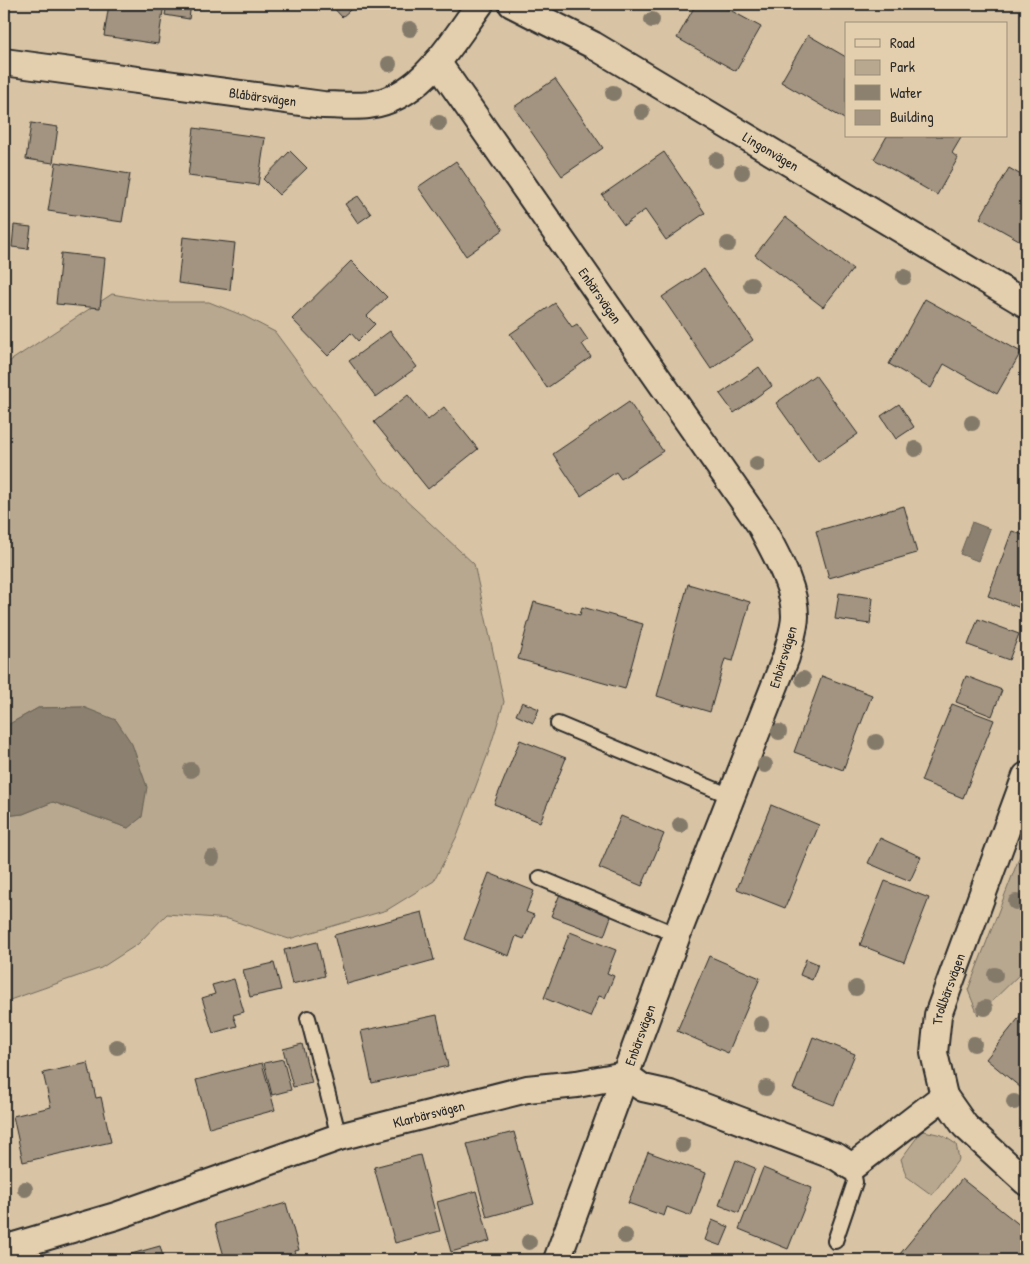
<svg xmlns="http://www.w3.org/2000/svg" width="1030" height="1264" viewBox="0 0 1030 1264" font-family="'Patrick Hand',sans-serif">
	<rect width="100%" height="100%" fill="#d8c4a5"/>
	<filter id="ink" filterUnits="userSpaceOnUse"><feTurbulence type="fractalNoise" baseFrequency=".02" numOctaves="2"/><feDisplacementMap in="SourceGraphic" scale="10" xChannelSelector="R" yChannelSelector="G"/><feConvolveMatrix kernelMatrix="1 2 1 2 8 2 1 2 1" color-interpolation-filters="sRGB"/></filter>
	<g filter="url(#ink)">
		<!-- green -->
		<path fill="#b8a88f" stroke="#726a5d" d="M112,294L159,302H209L244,316L275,332L385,481L474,564L504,702L489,751L458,834L434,881L387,910L289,939L228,919L167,914L138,944L101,968L4,1002V816L23,814L53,802L128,828L83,707L38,708L4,727V365Z
			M1026,840V968L978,1015L968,990Z
			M924,1131L942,1135L956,1144L959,1159L932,1195L906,1176L901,1159L921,1132Z"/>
		<!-- water -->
		<path fill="#8c816f" stroke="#655f54" d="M972,522L990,529L978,561L960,554Z
			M83,707L116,720L132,744L147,787L142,817L128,828L53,802L23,814L4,816V727L38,708Z"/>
		<!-- building -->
		<path fill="#a29480" stroke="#2b2b2b" d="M109,4H164L158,44L104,36Z
			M167,4H191L189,19L165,15Z
			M330,4H357L342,17Z
			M696,4H719L761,27L736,71L677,38Z
			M808,35L846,57V120L781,82Z
			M555,79L603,148L562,176L514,107Z
			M31,123L58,127L53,163L26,159Z
			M194,128L265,138L258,185L188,176Z
			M887,136H962L952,153L958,158L937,195L874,159Z
			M290,151L307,168L279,195L263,179Z
			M664,152L705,213L666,240L645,210L624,225L602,195Z
			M456,161L503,230L466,256L418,187Z
			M56,162L130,174L122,222L48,211Z
			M1009,168L1026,178V244L980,218Z
			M358,196L371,214L358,223L345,204Z
			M785,217L853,269L823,307L755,255Z
			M14,225L31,227L28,249L12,247Z
			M183,237L235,243L230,290L178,283Z
			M61,253L105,258L100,308L56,304Z
			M351,261L387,297L367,316L375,324L358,341L351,333L328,356L292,319Z
			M704,269L753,340L711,369L662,297Z
			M925,299L1021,352L997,394L944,364L931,388L889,364Z
			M555,303L572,327L577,324L588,340L582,344L591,357L547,388L510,334Z
			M390,331L417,367L376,397L349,361Z
			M759,367L772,386L734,413L720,394Z
			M815,375L858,434L818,462L776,403Z
			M408,395L428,420L444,407L478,449L428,489L374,422Z
			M629,402L663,451L621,479L616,472L581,496L553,454Z
			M899,404L914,427L896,439L881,416Z
			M904,506L917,553L829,578L816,531Z
			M1012,531L1026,536V610L988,596Z
			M688,584L750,602L733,661L725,659L710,712L657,696Z
			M839,593L873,598L870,624L835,619Z
			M534,602L580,615L582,607L643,624L625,689L518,659Z
			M978,619L1019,634L1009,660L968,645Z
			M822,676L872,695L843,770L794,752Z
			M966,676L1002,690L992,716L956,702Z
			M522,702L539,709L533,723L516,715Z
			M952,704L994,720L963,798L921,781Z
			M520,740L566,758L540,822L494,804Z
			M771,805L819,825L785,908L737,889Z
			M621,816L664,834L642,886L599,868Z
			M880,838L921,857L910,881L868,863Z
			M489,873L534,891L526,912L534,915L524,939L516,936L509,956L464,939Z
			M885,881L929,898L904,962L860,945Z
			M560,894L612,914L604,936L551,916Z
			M422,912L434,960L347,984L334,935Z
			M570,932L616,950L607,973L614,976L605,998L599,996L590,1017L544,998Z
			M317,942L325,976L292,984L284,950Z
			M709,956L760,978L728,1053L677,1031Z
			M806,959L818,964L812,980L800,975Z
			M274,963L281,990L250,997L243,970Z
			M234,979L244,1012L233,1015L237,1026L213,1033L202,998L215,994L212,985Z
			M1026,1009V1092L986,1059Z
			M437,1015L448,1066L372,1083L361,1031Z
			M813,1037L855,1054L834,1105L793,1089Z
			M302,1044L312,1083L293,1087L283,1049Z
			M283,1059L291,1090L272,1095L264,1063Z
			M88,1063L96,1098L101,1097L111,1142L23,1162L13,1116L51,1107L43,1073Z
			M262,1063L275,1110L209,1128L196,1080Z
			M514,1132L534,1204L487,1217L467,1144Z
			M648,1152L706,1173L691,1216L667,1207L664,1216L628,1203Z
			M420,1155L440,1231L395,1243L374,1167Z
			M736,1160L755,1168L739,1213L719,1205Z
			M763,1168L812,1188L788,1249L739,1229Z
			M962,1179L1026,1230V1260H895Z
			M476,1191L490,1241L451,1252L437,1202Z
			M286,1203L299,1250L295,1251L298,1260H225L215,1224Z
			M712,1220L729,1227L721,1246L705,1240Z
			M160,1246L164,1260H113V1259Z"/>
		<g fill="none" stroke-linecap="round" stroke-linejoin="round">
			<defs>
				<path id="lane" d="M558,724L733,797
					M540,878L677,935
					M308,1018L339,1137
					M835,1241L855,1182L852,1167"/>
				<g id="street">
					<path id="s1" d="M512,4L593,45L1026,304"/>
					<path id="s2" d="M4,62L323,105C338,105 355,107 369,105C422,98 452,42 480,4"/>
					<path id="s3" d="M437,62L761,526C774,552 795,585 795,616C795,629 789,644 786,657L677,935L557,1260"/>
					<path d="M944,1096L965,1126L1026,1182"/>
					<path id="s4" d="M4,1249L116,1216L339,1137L527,1089L577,1084L625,1075L643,1088L670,1094L837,1157L852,1167L944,1096L934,1053L938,1015L1026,776"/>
				</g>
			</defs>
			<!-- lane casing -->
			<use href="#lane" stroke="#2b2b2b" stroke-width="18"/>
			<!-- street casing -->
			<use href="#street" stroke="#2b2b2b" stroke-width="30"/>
			<!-- lane -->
			<use href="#lane" stroke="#e3cead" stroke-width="14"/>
			<!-- street -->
			<use href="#street" stroke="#e3cead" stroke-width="26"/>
		</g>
		<!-- trees -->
		<g fill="#847a6a">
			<circle cx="652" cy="20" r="8"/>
			<circle cx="410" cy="29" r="8"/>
			<circle cx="389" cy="64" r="8"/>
			<circle cx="613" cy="93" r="8"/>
			<circle cx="642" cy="112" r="8"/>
			<circle cx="439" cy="123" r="8"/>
			<circle cx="716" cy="160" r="8"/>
			<circle cx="742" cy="172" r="8"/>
			<circle cx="728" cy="244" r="8"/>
			<circle cx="904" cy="277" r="8"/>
			<circle cx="751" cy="285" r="8"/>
			<circle cx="972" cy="423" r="8"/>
			<circle cx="915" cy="449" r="8"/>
			<circle cx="757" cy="464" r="8"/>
			<circle cx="803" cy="679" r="8"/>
			<circle cx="779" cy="732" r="8"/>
			<circle cx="876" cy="742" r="8"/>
			<circle cx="765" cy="765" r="8"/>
			<circle cx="191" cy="770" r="8"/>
			<circle cx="680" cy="825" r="8"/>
			<circle cx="212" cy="858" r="8"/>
			<circle cx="1016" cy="902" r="8"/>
			<circle cx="995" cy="975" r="8"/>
			<circle cx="856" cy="988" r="8"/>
			<circle cx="985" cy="1008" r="8"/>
			<circle cx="761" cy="1024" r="8"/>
			<circle cx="974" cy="1044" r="8"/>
			<circle cx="117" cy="1047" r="8"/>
			<circle cx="766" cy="1088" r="8"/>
			<circle cx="1014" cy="1102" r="8"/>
			<circle cx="683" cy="1145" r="8"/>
			<circle cx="25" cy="1189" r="8"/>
			<circle cx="625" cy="1236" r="8"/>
			<circle cx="529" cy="1242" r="8"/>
		</g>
	</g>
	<g text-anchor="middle" stroke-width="4" stroke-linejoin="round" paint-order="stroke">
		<!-- street labels -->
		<g font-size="14" fill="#2b2b2b" stroke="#e3cead">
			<text dy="5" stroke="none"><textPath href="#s2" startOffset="261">Blåbärsvägen</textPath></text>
			<text dy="5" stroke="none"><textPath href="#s1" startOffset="298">Lingonvägen</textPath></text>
			<text dy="5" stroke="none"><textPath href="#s3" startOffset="285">Enbärsvägen</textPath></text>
			<text transform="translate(783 657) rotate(-73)" y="5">Enbärsvägen</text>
			<text dy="5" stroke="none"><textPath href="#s4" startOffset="1119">Trollbärsvägen</textPath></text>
			<text transform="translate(640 1035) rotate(-70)" y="5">Enbärsvägen</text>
			<text dy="5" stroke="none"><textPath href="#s4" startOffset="446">Klarbärsvägen</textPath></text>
		</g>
	</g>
	<!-- margin -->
	<rect width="1030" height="1264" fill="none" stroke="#e3cead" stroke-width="20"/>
	<rect x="10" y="10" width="1010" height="1244" fill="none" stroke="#2b2b2b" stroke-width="2" filter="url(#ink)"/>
	<!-- legend -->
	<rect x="845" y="22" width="162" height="115" fill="#e3cead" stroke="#998d79"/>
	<rect x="855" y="39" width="25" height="8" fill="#e3cead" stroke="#998d79"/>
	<text x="890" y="48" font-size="15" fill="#2b2b2b">Road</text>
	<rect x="855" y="60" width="25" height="15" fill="#b8a88f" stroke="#998d79"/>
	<text x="890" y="72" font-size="15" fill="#2b2b2b">Park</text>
	<rect x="855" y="85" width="25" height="15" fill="#8c816f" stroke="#998d79"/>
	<text x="890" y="98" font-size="15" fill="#2b2b2b">Water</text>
	<rect x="855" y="110" width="25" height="15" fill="#a29480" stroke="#998d79"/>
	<text x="890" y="122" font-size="15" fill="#2b2b2b">Building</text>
</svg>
